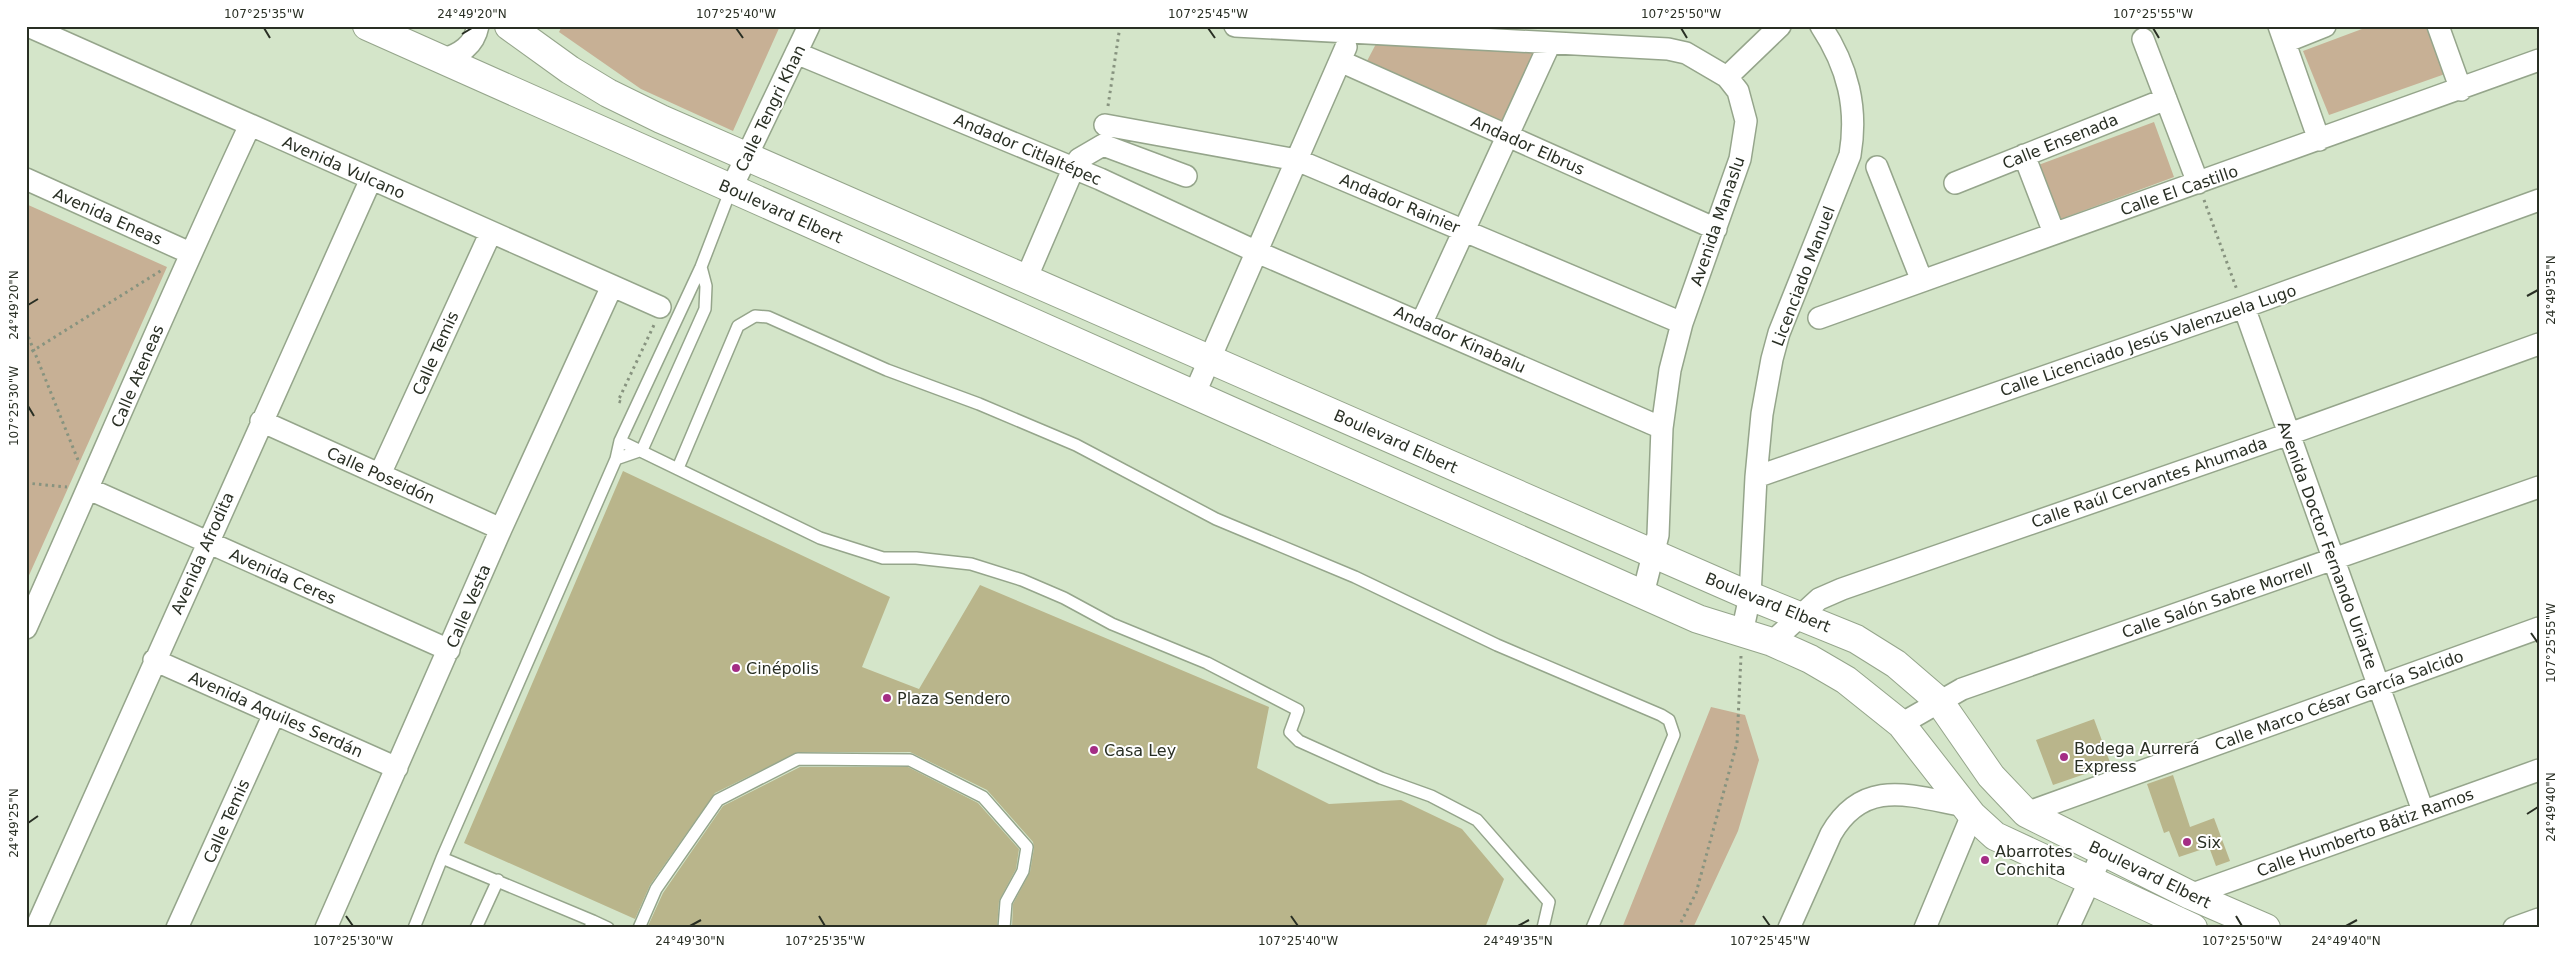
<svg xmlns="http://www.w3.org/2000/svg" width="2565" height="954" viewBox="0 0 2565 954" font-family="'DejaVu Sans',sans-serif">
	<rect width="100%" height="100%" fill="#d4e5c9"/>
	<!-- green -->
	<path fill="#c7b095" d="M562,26H780L733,131L641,89L559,32Z
		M2370,26H2427L2445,74L2329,115L2303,51Z
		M1377,42L1547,52L1512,126L1367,61Z
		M2154,122L2174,177L2053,222L2033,167Z
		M26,204L167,267L26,582Z
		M1711,707L1745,715L1759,760L1738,831L1693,928H1622Z"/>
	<!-- building -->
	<path fill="#b9b58b" d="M623,471L890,597L862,667L919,689L980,585L1269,707L1257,768L1329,804L1401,800L1462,829L1504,879L1485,928H1012L1013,904L1030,872L1034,848L1033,842L987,790L910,752H798L715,793L650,885L635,919L464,843Z
		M2094,719L2111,765L2053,785L2036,740Z
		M800,767H908L978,803L1019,849L1016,869L999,901L997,928H653L648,926L663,893L723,806Z
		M2173,775L2190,827L2214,818L2230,861L2216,866L2209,847L2179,857L2169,831L2164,833L2147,784Z"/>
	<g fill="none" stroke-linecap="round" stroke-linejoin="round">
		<defs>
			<path id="service" d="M620,441L820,538L883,558H916L971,564L1022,580L1064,598L1112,624L1207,663L1298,710L1290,732L1299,741L1381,778L1431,796L1477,820L1549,902L1543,928
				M616,459L642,450L705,309L706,286L701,267
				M678,468L738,326L755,316L768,317L887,370L979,404L1076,445L1216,519L1355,577L1497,645L1661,715L1669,720L1674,735L1592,928
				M442,858L593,921L590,928
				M593,921L608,928
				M414,928L442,858L616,459L620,441L701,267L731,189
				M476,928L498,880
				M639,928L656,889L718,800L798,759L910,760L983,797L1027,847L1023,871L1006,902L1004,928"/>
			<path id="minor" d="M28,26L660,307
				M1235,26L1668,49L1686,53L1727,77L1738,91L1746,121L1740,159L1682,323L1670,370L1662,428L1658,535L1643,594
				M2279,26L2319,140
				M2438,26L2461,90
				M2143,39L2198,183
				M2285,42L2325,26
				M796,53L1100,179L1257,252L1662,428
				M442,60C460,54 474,46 478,26
				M1340,61L1716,229
				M1727,77L1780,26
				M1105,125L1297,160L1682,323
				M2024,155L2054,233
				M1877,167L1922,281
				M26,179L190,253
				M1955,183L2166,99
				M731,189L809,26
				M1026,279L1074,167L1079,159L1103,145L1186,176
				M2244,307L2423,811
				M1819,318L2539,60
				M1422,322L1550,43
				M1194,395L1346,47
				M261,421L501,529
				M380,474L491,232
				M1756,477L2244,307L2539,200
				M89,489L449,650
				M26,628C101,460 172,291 250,125
				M1742,633L1750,596L1756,477L1762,414L1772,359L1779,333L1850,155C1858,108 1848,67 1821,26
				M1772,642L1819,599L1842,589L2289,434L2539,344
				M154,660L397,768
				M1901,724L1962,689L2539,487
				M2026,813L2539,628
				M2190,895L2539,770
				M36,928L371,179
				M177,928L274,714
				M326,928L501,529L612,286
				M1789,928L1831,834C1864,777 1911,796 1964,806
				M1925,928L1972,815
				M2068,928L2103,852
				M2514,928L2539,919"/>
			<path id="tertiary" d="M367,26L1698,619L1772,642L1810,659L1846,680L1901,724L1972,815L1995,836L2193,928
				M509,26L570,70L608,93L661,119L1750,596L1856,639L1896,664L1939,701L1991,776L2026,813L2190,895L2266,928"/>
		</defs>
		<!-- service casing -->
		<use href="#service" stroke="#95a58b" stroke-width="14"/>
		<!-- minor casing -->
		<use href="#minor" stroke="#95a58b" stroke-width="24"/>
		<!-- tertiary casing -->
		<use href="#tertiary" stroke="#95a58b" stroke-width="30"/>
		<!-- path -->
		<path stroke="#87937f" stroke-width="3" stroke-dasharray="2.5 4" stroke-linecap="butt" d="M1108,106L1120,26
			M2204,200L2237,290
			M26,331L78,460
			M26,355L162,270
			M621,402L618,401L654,325
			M26,483L67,487
			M1678,928L1696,893L1737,743L1741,656"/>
		<!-- service -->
		<use href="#service" stroke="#fff" stroke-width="11"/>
		<!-- minor -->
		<use href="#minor" stroke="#fff" stroke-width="21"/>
		<!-- tertiary -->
		<use href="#tertiary" stroke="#fff" stroke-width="28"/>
	</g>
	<!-- ticks -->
	<path fill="none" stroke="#292f24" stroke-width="2" d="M264,28L270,38M736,28L743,38M1208,28L1215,38M1681,28L1687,38M2153,28L2159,38M462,34L472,28M2527,296L2538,290M28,305L38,299M28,406L34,416M2531,633L2538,643M2527,814L2538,807M28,823L38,816M346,916L353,926M819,916L825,926M1291,916L1298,926M1763,916L1770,926M2236,916L2242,926M690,926L701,920M1518,926L1529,920M2346,926L2357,920"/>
	<!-- markers -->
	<g fill="#a42d85" stroke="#fff" stroke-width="2">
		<circle cx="736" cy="668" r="5"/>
		<circle cx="887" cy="698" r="5"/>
		<circle cx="1094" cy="750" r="5"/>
		<circle cx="2064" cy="757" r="5"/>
		<circle cx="2187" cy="842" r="5"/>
		<circle cx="1985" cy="860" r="5"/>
	</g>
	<g text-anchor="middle" stroke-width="4" stroke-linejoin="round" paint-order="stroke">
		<!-- street labels -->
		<g font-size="16" fill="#292f24" stroke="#fff">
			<text transform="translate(770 108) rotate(-64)" y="6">Calle Tengri Khan</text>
			<text transform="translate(2060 141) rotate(-22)" y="6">Calle Ensenada</text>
			<text transform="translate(1528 145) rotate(24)" y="6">Andador Elbrus</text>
			<text transform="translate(1028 149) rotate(23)" y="6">Andador Citlaltépec</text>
			<text transform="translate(344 167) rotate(24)" y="6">Avenida Vulcano</text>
			<text transform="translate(2179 190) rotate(-19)" y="6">Calle El Castillo</text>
			<text transform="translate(1400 203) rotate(23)" y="6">Andador Rainier</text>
			<text transform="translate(781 211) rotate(24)" y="6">Boulevard Elbert</text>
			<text transform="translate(108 216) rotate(24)" y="6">Avenida Eneas</text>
			<text transform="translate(1717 221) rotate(-71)" y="6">Avenida Manaslu</text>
			<text transform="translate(1803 276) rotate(-69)" y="6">Licenciado Manuel</text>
			<text transform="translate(1460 339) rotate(24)" y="6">Andador Kinabalu</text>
			<text transform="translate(2148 340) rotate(-19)" y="6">Calle Licenciado Jesús Valenzuela Lugo</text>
			<text transform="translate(435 353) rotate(-66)" y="6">Calle Temis</text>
			<text transform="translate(137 376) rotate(-67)" y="6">Calle Ateneas</text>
			<text transform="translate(1396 441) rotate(24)" y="6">Boulevard Elbert</text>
			<text transform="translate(381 475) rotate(24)" y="6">Calle Poseidón</text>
			<text transform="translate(2149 482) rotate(-19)" y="6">Calle Raúl Cervantes Ahumada</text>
			<text transform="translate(2328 545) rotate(70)" y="6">Avenida Doctor Fernando Uriarte</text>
			<text transform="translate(202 553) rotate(-66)" y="6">Avenida Afrodita</text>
			<text transform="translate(283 576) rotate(24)" y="6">Avenida Ceres</text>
			<text transform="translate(2217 600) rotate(-19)" y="6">Calle Salón Sabre Morrell</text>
			<text transform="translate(1768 602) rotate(22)" y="6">Boulevard Elbert</text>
			<text transform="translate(468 606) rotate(-67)" y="6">Calle Vesta</text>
			<text transform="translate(2339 700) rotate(-20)" y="6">Calle Marco César García Salcido</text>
			<text transform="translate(276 714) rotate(24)" y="6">Avenida Aquiles Serdán</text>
			<text transform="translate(226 821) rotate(-66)" y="6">Calle Temis</text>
			<text transform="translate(2365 832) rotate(-20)" y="6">Calle Humberto Bátiz Ramos</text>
			<text transform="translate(2150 874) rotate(26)" y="6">Boulevard Elbert</text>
		</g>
		<!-- poi labels -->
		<g font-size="16" fill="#292f24" stroke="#fff" text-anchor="start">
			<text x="746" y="674">Cinépolis</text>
			<text x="897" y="704">Plaza Sendero</text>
			<text x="2074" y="754">Bodega Aurrerá<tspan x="2074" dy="18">Express</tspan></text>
			<text x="1104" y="756">Casa Ley</text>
			<text x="2197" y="848">Six</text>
			<text x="1995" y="857">Abarrotes<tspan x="1995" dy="18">Conchita</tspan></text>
		</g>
	</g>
	<!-- border -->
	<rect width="2565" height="954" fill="none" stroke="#ffffff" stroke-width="55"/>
	<rect x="28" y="28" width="2510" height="898" fill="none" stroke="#292f24" stroke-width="2"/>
	<g font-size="12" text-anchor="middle" fill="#292f24">
		<text x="264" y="18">107°25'35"W</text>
		<text x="472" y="18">24°49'20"N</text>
		<text x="736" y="18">107°25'40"W</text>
		<text x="1208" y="18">107°25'45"W</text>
		<text x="1681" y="18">107°25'50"W</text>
		<text x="2153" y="18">107°25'55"W</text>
		<text transform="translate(2551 290) rotate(-90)" y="4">24°49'35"N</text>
		<text transform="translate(14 305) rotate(-90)" y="4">24°49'20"N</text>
		<text transform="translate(14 406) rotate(-90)" y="4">107°25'30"W</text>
		<text transform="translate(2551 643) rotate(-90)" y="4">107°25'55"W</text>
		<text transform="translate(2551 807) rotate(-90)" y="4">24°49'40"N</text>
		<text transform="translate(14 823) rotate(-90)" y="4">24°49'25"N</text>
		<text x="353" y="945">107°25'30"W</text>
		<text x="690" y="945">24°49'30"N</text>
		<text x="825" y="945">107°25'35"W</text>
		<text x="1298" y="945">107°25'40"W</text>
		<text x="1518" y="945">24°49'35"N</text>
		<text x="1770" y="945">107°25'45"W</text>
		<text x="2242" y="945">107°25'50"W</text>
		<text x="2346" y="945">24°49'40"N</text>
	</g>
</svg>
